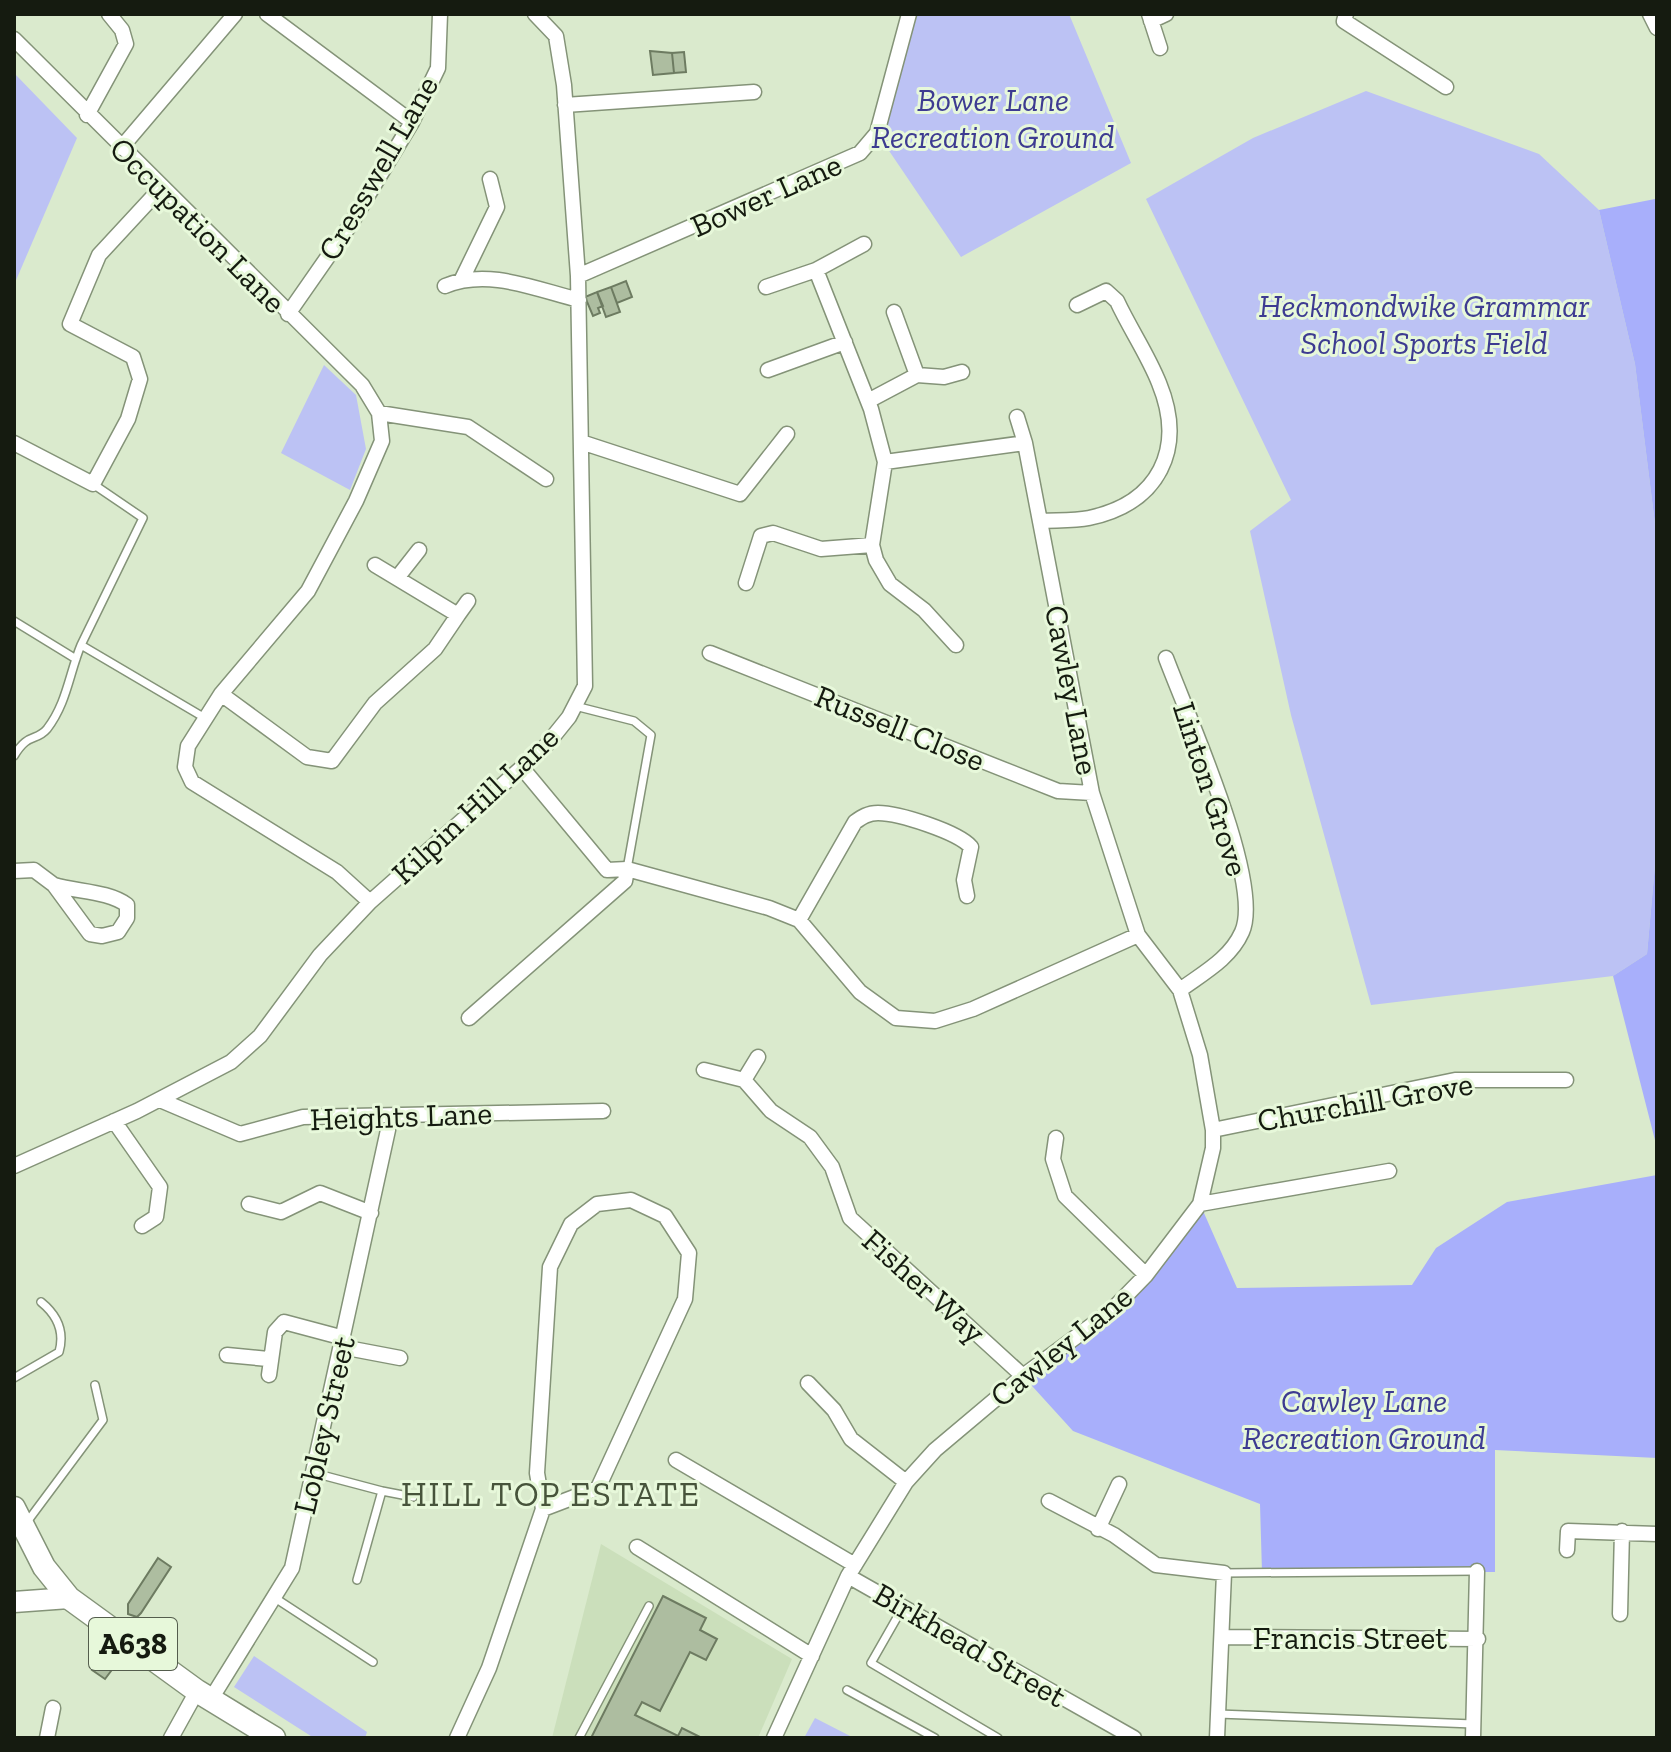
<svg xmlns="http://www.w3.org/2000/svg" width="1671" height="1752" viewBox="0 0 1671 1752" font-family="'Zilla Slab',serif">
	<rect width="100%" height="100%" fill="#daeacd"/>
	<!-- built -->
	<path fill="#cbdfbb" d="M601,1544L792,1659L758,1738H552Z"/>
	<!-- green -->
	<path fill="#bcc2f4" d="M909,14H1069L1131,163L961,257L877,133Z
		M14,73L77,138L14,285Z
		M1366,91L1539,154L1599,210L1635,364L1657,540V843L1647,954L1613,976L1371,1005L1291,715L1250,531L1291,500L1146,199L1253,138Z
		M324,365L356,395L366,449L350,490L281,453Z
		M254,1656L367,1732L365,1738H314L234,1687Z
		M815,1718L854,1738H804Z"/>
	<!-- forest -->
	<path fill="#a8affb" d="M1655,199L1657,205V540L1635,364L1599,210Z
		M1657,843V1148L1613,976L1647,954Z
		M1657,1175V1458L1495,1450V1572H1262L1260,1504L1073,1431L1023,1376L1111,1311L1200,1204L1237,1288L1412,1285L1436,1248L1507,1202Z"/>
	<!-- building -->
	<path fill="#adbda0" stroke="#6d7b61" stroke-width="2" d="M650,51L672,53L674,73L653,75Z
		M684,52L686,72L674,73L672,53Z
		M626,281L632,297L617,303L611,287Z
		M611,287L620,312L606,317L597,292Z
		M597,292L603,306L598,308L600,313L593,316L585,297Z
		M158,1558L171,1567L141,1613L137,1617L128,1614V1604Z
		M663,1596L706,1618L700,1630L717,1639L706,1660L690,1652L660,1711L642,1702L635,1715L678,1736L682,1728L702,1738H591Z
		M100,1657L114,1667L105,1679L92,1670Z"/>
	<g fill="none" stroke-linecap="round" stroke-linejoin="round">
		<defs>
			<path id="lane" d="M93,484L143,518L81,645L205,718
				M14,621L76,659
				M575,706L634,721L651,735L627,869
				M14,756C28,732 36,742 47,729C67,703 69,674 81,645
				M14,1378L59,1352C65,1331 57,1315 41,1302
				M314,1473L382,1491L357,1580
				M382,1491L413,1497
				M27,1522L103,1420L95,1385
				M1224,1573L1477,1571
				M275,1598L373,1662
				M903,1607L871,1663L998,1738
				M847,1690L935,1738
				M1218,1714L1473,1724
				M579,1738L649,1606"/>
			<path id="street" d="M267,14L412,122
				M1149,14L1160,48
				M1346,14L1344,21L1446,87
				M1650,14L1657,28
				M1151,21L1166,14
				M14,39L362,385L379,413L382,441L356,501L308,591L221,694L188,746L185,767L192,782L337,872L370,902
				M565,105L754,92
				M87,115L126,44L122,30L109,14
				M121,148L235,14
				M864,244L816,270L871,409L885,462L1025,443
				M578,276L860,153L877,133L909,14
				M462,279L497,207L490,179
				M445,286C488,268 535,289 579,300
				M766,287L816,270
				M288,314L350,225L412,122L438,68L440,14
				M768,370L845,342
				M917,375L944,377L962,372
				M868,401L917,375L894,312
				M379,413L468,427L546,479
				M581,442L740,494L787,434
				M14,443L93,484L128,419L140,379L133,357L70,324L99,255L161,188
				M885,462L872,545L876,560L890,584L924,610L956,645
				M1040,521C1056,520 1074,521 1089,518C1159,503 1186,449 1159,383C1148,355 1130,329 1117,301L1106,291L1077,305
				M397,578L419,550
				M746,583L761,536L773,533L821,549L872,545
				M458,615L468,601
				M710,653L1058,791L1092,793
				M1166,658C1186,712 1264,883 1242,932C1230,959 1203,973 1180,990
				M221,694L307,757L332,761L375,703L435,649L458,615L375,565
				M523,769L607,870L627,869L769,908L799,920L860,992L896,1018L935,1021L973,1009L1138,935
				M14,871L34,870L54,885L90,934L102,936L118,932L127,918V905C108,891 78,892 54,885
				M799,920L855,822C862,817 868,813 878,813C899,813 958,832 971,847L964,880L967,896
				M469,1018L625,881L627,869
				M704,1070L744,1080L758,1057
				M744,1080L771,1111L810,1137L832,1167L850,1218L1023,1376
				M160,1100L240,1134L303,1117L603,1111
				M114,1121L160,1187L156,1217L142,1226
				M1213,1130L1455,1080H1566
				M1056,1138L1053,1159L1065,1196L1146,1275
				M14,1166L137,1111L231,1062L260,1036L320,955L370,902L544,748L569,717L585,686L578,276L564,85L556,36L535,14
				M249,1204L281,1212L320,1193L371,1213
				M1200,1204L1389,1171
				M342,1347L400,1358
				M227,1355L268,1359
				M269,1375L275,1332L284,1322L344,1338
				M808,1383L834,1410L851,1439L906,1482
				M676,1460L855,1565
				M1049,1501L1114,1535L1156,1565L1224,1573L1217,1738
				M1098,1529L1119,1484
				M637,1547L812,1656
				M1567,1550L1568,1531L1657,1534
				M848,1576L1134,1738
				M1620,1614L1622,1531
				M1222,1637L1478,1639
				M211,1699L292,1568L388,1130
				M47,1738L53,1708
				M171,1738L197,1691
				M457,1738L489,1668L543,1509L537,1473L550,1267L571,1224L597,1204L631,1200L665,1216L689,1253L685,1299L598,1488L543,1509
				M774,1738L848,1576L906,1482L935,1450L1023,1376L1111,1311L1146,1275L1200,1204L1213,1148V1130L1200,1055L1180,990L1138,935L1092,793L1025,443L1017,417
				M1473,1738L1477,1571"/>
			<path id="secondary" d="M14,1602L69,1598"/>
			<path id="primary" d="M14,1508L44,1567L69,1598L197,1691L274,1738"/>
		</defs>
		<!-- lane casing -->
		<use href="#lane" stroke="#849378" stroke-width="10"/>
		<!-- street casing -->
		<use href="#street" stroke="#849378" stroke-width="17"/>
		<!-- secondary casing -->
		<use href="#secondary" stroke="#849378" stroke-width="23"/>
		<!-- primary casing -->
		<use href="#primary" stroke="#849378" stroke-width="25"/>
		<!-- lane -->
		<use href="#lane" stroke="#fff" stroke-width="7"/>
		<!-- street -->
		<use href="#street" stroke="#fff" stroke-width="14"/>
		<!-- secondary -->
		<use href="#secondary" stroke="#fff" stroke-width="20"/>
		<!-- primary -->
		<use href="#primary" stroke="#fff" stroke-width="22"/>
	</g>
	<g text-anchor="middle" stroke-width="6" stroke-linejoin="round" paint-order="stroke">
		<!-- shield labels -->
		<rect fill="#e7f8da" stroke="#545d4d" stroke-width="2" x="89" y="1618" width="88" height="52" rx="6"/>
		<g font-size="30" font-weight="bold" fill="#151b10">
			<text x="133" y="1654">A638</text>
		</g>
		<!-- park labels -->
		<g font-size="32" font-style="italic" fill="#3d3b91" stroke="#e7f8da">
			<text x="993" y="111">Bower Lane<tspan x="993" dy="37">Recreation Ground</tspan></text>
			<text x="1424" y="317">Heckmondwike Grammar<tspan x="1424" dy="37">School Sports Field</tspan></text>
			<text x="1364" y="1412">Cawley Lane<tspan x="1364" dy="37">Recreation Ground</tspan></text>
		</g>
		<!-- street labels -->
		<g font-size="32" fill="#151b10" stroke="#e7f8da">
			<text transform="translate(378 168) rotate(-60)" y="11">Cresswell Lane</text>
			<text transform="translate(766 195) rotate(-24)" y="11">Bower Lane</text>
			<text transform="translate(198 225) rotate(45)" y="11">Occupation Lane</text>
			<text transform="translate(1072 690) rotate(79)" y="11">Cawley Lane</text>
			<text transform="translate(900 728) rotate(22)" y="11">Russell Close</text>
			<text transform="translate(1211 789) rotate(72)" y="11">Linton Grove</text>
			<text transform="translate(475 805) rotate(-43)" y="11">Kilpin Hill Lane</text>
			<text transform="translate(1365 1102) rotate(-10)" y="11">Churchill Grove</text>
			<text transform="translate(401 1116) rotate(-2)" y="11">Heights Lane</text>
			<text transform="translate(924 1286) rotate(42)" y="11">Fisher Way</text>
			<text transform="translate(1061 1346) rotate(-39)" y="11">Cawley Lane</text>
			<text transform="translate(324 1425) rotate(-77)" y="11">Lobley Street</text>
			<text x="1350" y="1649">Francis Street</text>
			<text transform="translate(970 1645) rotate(30)" y="11">Birkhead Street</text>
		</g>
		<!-- neighbourhood labels -->
		<g font-size="34" letter-spacing="2" fill="#47543b" stroke="#e7f8da">
			<text x="551" y="1506">HILL TOP ESTATE</text>
		</g>
	</g>
	<!-- border -->
	<rect width="1671" height="1752" fill="none" stroke="#151b10" stroke-width="32"/>
</svg>
